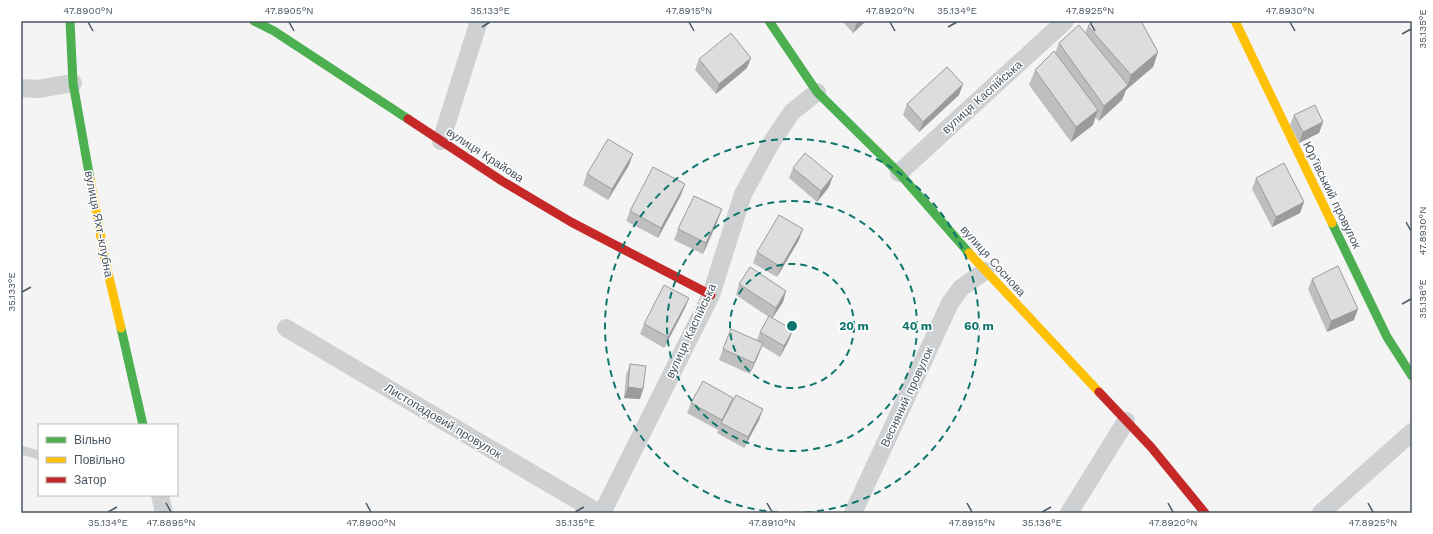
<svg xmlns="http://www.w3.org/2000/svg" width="1433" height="534" viewBox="0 0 1433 534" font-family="'Work Sans',sans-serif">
	<rect width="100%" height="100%" fill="#f4f4f4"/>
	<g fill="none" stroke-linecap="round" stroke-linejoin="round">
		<!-- lane -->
		<path stroke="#ced0d2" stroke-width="9" d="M21,450L39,455"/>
		<!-- street -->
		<path stroke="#ced0d2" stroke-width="18" d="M21,88L37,89L73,83
			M441,141L479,21
			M899,173L1065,21
			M286,328L599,513
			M160,495L164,513
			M602,513L711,295L743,194L771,143L792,112L817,92
			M853,513L950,303L961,288L985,271
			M1069,513L1126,421
			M1321,513L1412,432"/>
		<!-- fast -->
		<path stroke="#4caf50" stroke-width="9" d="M70,21L73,83L90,179
			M254,21L274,31L408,119
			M769,21L817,92L899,173L969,253
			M1332,223L1387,337L1412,376
			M121,328L143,425"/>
		<!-- slow -->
		<path stroke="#ffc107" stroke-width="9" d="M1235,21L1332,223
			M90,179L106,264L121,328
			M969,253L1099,392"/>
		<!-- jam -->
		<path stroke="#c62828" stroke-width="9" d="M408,119L502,181L571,222L711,295
			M1099,392L1151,447L1205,513"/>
	</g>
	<!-- wall -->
	<path fill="#bebebf" d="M842,21H866L853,33Z
		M1088,26L1158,52L1153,67L1126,90L1122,100L1099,121L1095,117L1093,125L1071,142L1029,85L1035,70L1055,53L1059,43L1085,33Z
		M699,59L747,68L716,94L695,70Z
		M959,95L919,132L903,115L907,104Z
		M1294,115L1323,122L1319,133L1299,143L1290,125Z
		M629,165L608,200L583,185L587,174Z
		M793,168L829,187L817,202L789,178Z
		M1256,178L1304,202L1300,213L1272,227L1252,189Z
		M681,195L658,238L626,221L630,211Z
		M718,220L703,254L674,240L678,229Z
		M799,240L777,277L753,263L757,252Z
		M1312,279L1354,320L1327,332L1308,289Z
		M739,284L786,291L783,302L772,318L793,330L789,340L780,357L762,346L750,374L719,360L723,349L757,340L760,332L769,317L736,295Z
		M685,308L664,348L640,334L644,324Z
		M630,364L643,389L640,399L624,398L626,375Z
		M691,403L731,404L763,409L759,420L744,448L717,433L720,427L718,430L687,413Z"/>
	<!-- shaded-wall -->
	<path fill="#9b9b9b" d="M858,21H866L853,33L857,22Z
		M1158,52L1153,67L1126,90L1131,75Z
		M751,58L747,68L716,94L719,84Z
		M963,84L959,95L919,132L923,122Z
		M1128,85L1122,100L1099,121L1104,106Z
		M1098,110L1093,125L1071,142L1076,127Z
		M1323,122L1319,133L1299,143L1303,132Z
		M633,154L629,165L608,200L612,189Z
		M833,176L829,187L817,202L821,191Z
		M685,184L681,195L658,238L661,228Z
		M1304,202L1300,213L1272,227L1276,217Z
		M722,209L718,220L703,254L706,243Z
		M803,229L799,240L777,277L781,267Z
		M786,291L783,302L772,319L776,308Z
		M689,298L685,308L664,348L668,337Z
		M1358,309L1354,320L1327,332L1331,321Z
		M793,330L789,340L780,357L784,346Z
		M763,343L759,354L750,374L754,363Z
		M628,387L643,389L640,399L624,398Z
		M733,398L729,409L721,423L718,430L722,420Z
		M763,409L759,420L744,448L748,437Z"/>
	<!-- building -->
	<path fill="#ddddde" stroke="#9b9b9b" d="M1093,21H1141L1158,52L1131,75L1088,26Z
		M1079,25L1128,85L1104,106L1059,43Z
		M731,33L751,58L719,84L699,59Z
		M1054,51L1098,110L1076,127L1035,70Z
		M947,67L963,84L923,122L907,104Z
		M1315,105L1323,122L1303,132L1294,115Z
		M608,139L633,154L612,189L587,174Z
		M805,153L833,176L821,191L793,168Z
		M1284,163L1304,202L1276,217L1256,178Z
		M653,167L685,184L661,228L630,211Z
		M694,196L722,209L706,243L678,229Z
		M779,215L803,229L781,267L757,252Z
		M1338,266L1358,309L1331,321L1312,279Z
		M750,267L786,291L776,308L739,284Z
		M664,285L689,298L668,337L644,324Z
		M769,316L793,330L784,346L760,332Z
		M731,329L763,343L754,363L723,349Z
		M630,364L646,366L643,389L628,387Z
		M703,381L733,398L722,420L691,403Z
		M736,395L763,409L748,437L721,423Z"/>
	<!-- ticks -->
	<path fill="none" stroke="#4a5661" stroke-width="1.5" d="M88,22L93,31M289,22L294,31M689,22L694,31M890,22L895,31M1090,22L1095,31M1290,22L1295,31M482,27L490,22M948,27L957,22M1402,34L1411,29M1406,222L1411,231M22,292L31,287M1402,304L1411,299M166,503L171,512M366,503L371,512M767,503L772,512M967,503L972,512M1168,503L1173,512M1368,503L1373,512M108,512L117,507M575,512L584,507M1042,512L1051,507"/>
	<!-- distance rings -->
	<g fill="none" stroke="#0f766e" stroke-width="2" stroke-dasharray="7 5">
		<circle cx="792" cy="326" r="62"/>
		<circle cx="792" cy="326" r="125"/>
		<path d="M790 513A187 187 0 1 1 794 513"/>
	</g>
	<g text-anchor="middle" stroke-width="3" stroke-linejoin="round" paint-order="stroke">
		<!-- street labels -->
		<g font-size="12" fill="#4a5661" stroke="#fff">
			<text transform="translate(982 97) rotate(-42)" y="4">вулиця Каспійська</text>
			<text transform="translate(485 155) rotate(33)" y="4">вулиця Крайова</text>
			<text transform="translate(1332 195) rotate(64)" y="4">Юр’ївський провулок</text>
			<text transform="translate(99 224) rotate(79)" y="4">вулиця Яхт-клубна</text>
			<text transform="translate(993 261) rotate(48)" y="4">вулиця Соснова</text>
			<text transform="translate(691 331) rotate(-65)" y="4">вулиця Каспійська</text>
			<text transform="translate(907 397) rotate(-65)" y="4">Весняний провулок</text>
			<text transform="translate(443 421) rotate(31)" y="4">Листопадовий провулок</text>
		</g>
	</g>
	<circle cx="792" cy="326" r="6" fill="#0f766e" stroke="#fff" stroke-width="2"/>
	<g font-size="12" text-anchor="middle" font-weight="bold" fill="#0f766e" stroke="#fff" stroke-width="3" stroke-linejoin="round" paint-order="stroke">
		<text x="854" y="330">20 m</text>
		<text x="917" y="330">40 m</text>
		<text x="979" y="330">60 m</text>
	</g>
	<!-- border -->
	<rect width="1433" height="534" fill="none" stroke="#ffffff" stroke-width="44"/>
	<!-- legend -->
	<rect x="38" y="424" width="140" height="72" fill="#ffffff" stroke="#b7bbc0"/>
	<rect x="46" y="437" width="20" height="6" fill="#4caf50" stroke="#b7bbc0"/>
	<text x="74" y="444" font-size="12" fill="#4a5661">Вільно</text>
	<rect x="46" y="457" width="20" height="6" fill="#ffc107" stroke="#b7bbc0"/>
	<text x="74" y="464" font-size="12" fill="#4a5661">Повільно</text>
	<rect x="46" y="477" width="20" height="6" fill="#c62828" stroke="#b7bbc0"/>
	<text x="74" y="484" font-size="12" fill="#4a5661">Затор</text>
	<rect x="22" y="22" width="1389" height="490" fill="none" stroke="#4a5661" stroke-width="1.5"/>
	<g font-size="10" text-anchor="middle" fill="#4a5661">
		<text x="88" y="14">47.8900°N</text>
		<text x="289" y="14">47.8905°N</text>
		<text x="490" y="14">35.133°E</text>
		<text x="689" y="14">47.8915°N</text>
		<text x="890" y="14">47.8920°N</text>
		<text x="957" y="14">35.134°E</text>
		<text x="1090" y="14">47.8925°N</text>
		<text x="1290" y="14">47.8930°N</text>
		<text transform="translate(1422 29) rotate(-90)" y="4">35.135°E</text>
		<text transform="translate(1422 231) rotate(-90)" y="4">47.8930°N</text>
		<text transform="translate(11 292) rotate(-90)" y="4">35.133°E</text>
		<text transform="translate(1422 299) rotate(-90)" y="4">35.136°E</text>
		<text x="108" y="526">35.134°E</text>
		<text x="171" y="526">47.8895°N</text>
		<text x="371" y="526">47.8900°N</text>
		<text x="575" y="526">35.135°E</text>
		<text x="772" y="526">47.8910°N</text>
		<text x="972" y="526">47.8915°N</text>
		<text x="1042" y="526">35.136°E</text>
		<text x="1173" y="526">47.8920°N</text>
		<text x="1373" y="526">47.8925°N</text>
	</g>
</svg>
